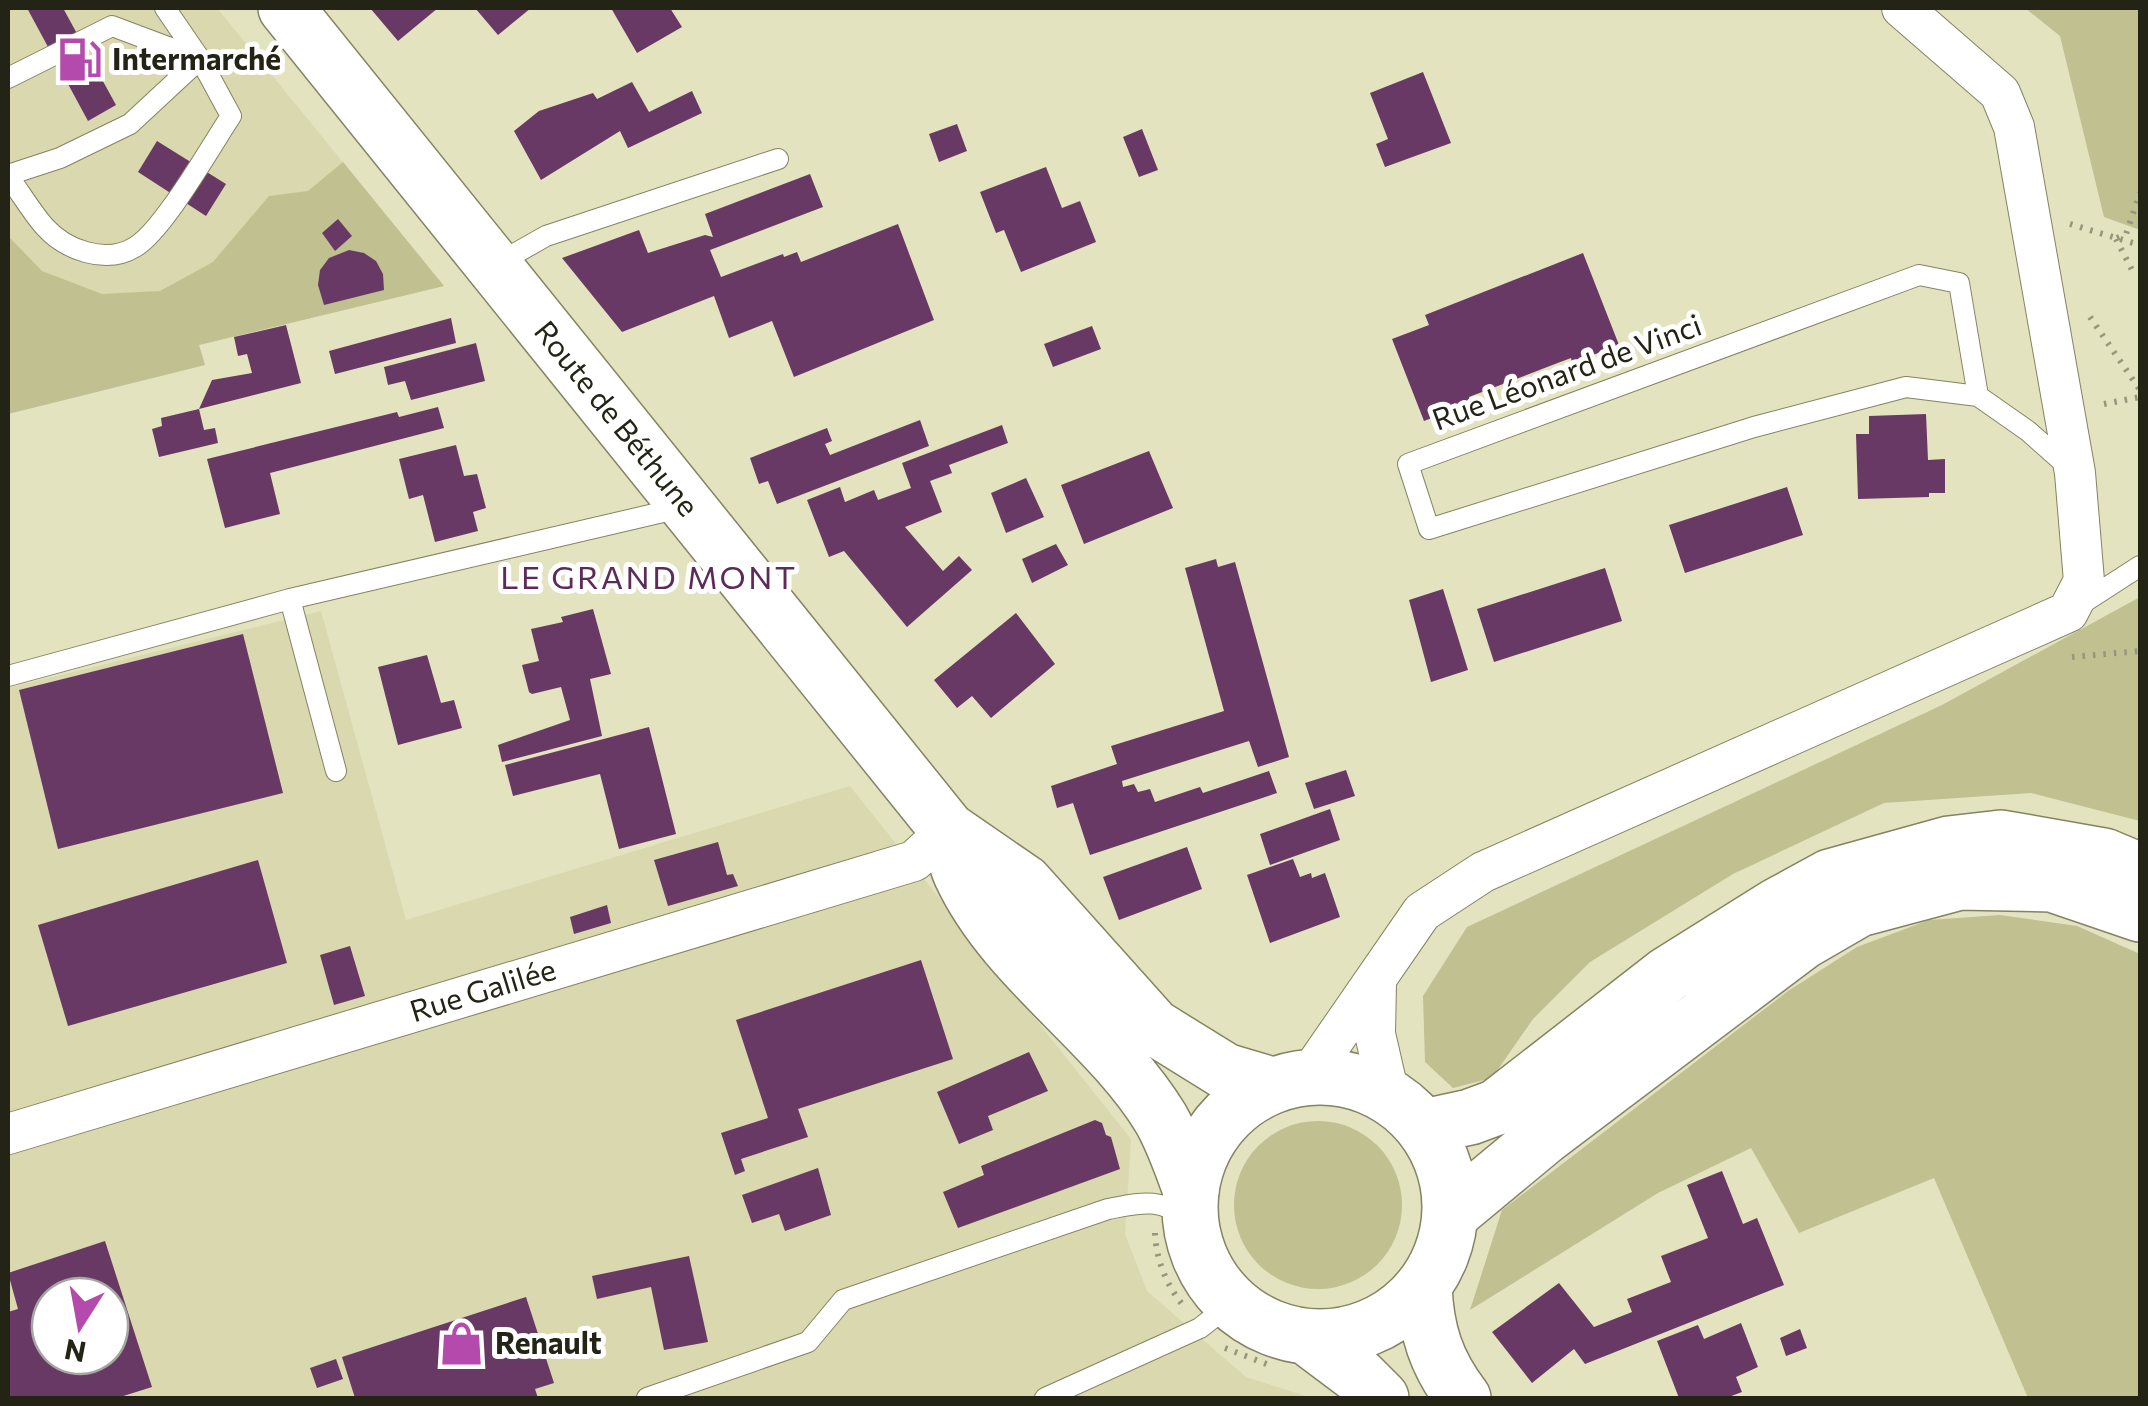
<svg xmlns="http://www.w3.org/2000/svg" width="2148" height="1406" viewBox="0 0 2148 1406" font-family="Commissioner,sans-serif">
	<rect width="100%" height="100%" fill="#e3e3c0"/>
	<!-- built -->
	<path fill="#d9d8ae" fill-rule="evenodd" d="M8,8H217L444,286L199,345L205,365L8,414Z
		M321,611L406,920L850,786L1131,1139L1125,1234L1147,1291L1246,1377L1312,1398H8V688ZM50,1296H110V1356H50Z"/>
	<!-- green -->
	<path fill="#c1c090" d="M2025,8H2140V230L2104,217L2060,36Z
		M343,162L444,286L199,345L205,365L8,414V236L42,271L102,294L160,291L213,262L269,196L308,191Z
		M2140,597V821L2031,793L1884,803L1733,874L1590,962L1533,1019L1492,1078L1453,1088L1425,1062L1423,996L1467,927L1942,705Z
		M2000,915L2077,926L2140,954V1398H2028L1934,1178L1799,1233L1751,1148L1658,1193L1470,1310L1502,1210L1788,991L1857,947L1929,920Z
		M1234 1205a84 84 0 1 1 168 0a84 84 0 1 1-168 0Z"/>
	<!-- building -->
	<path fill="#693965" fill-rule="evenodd" d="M27,8H63L116,105L88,121Z
		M370,8H438L398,41Z
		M475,8H531L498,35Z
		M611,8H670L682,27L637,53Z
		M1423,72L1451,143L1385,167L1376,144L1388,139L1370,93Z
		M632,82L649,112L692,91L702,113L628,148L620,131L541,180L514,131L539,111L593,93L597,99Z
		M957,124L967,151L939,162L929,134Z
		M1142,129L1158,170L1139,177L1123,137Z
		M157,141L226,184L206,216L138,172Z
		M1046,167L1062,208L1080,201L1096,242L1021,272L1004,230L996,233L980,192Z
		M810,174L823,207L710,250L721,277L783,254L784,257L797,252L801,262L898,224L934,320L794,377L772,321L729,338L714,296L622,332L562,258L639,230L648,253L705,235L713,237L705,214Z
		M338,219L352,236L335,251L322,233Z
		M349,250L364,253L376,261L383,274L384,290L324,305L318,285L320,270L329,258Z
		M1583,253L1619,345L1572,363L1571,358L1555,364L1469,397L1471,403L1424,421L1392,339L1429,325L1425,315Z
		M451,318L456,343L335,374L329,351Z
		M286,325L301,383L199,409L204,430L215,428L218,443L159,457L152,429L162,426L161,418L199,409L212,380L252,373L247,354L238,356L234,337Z
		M1092,326L1101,349L1053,367L1044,344Z
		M476,343L485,381L411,400L405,381L388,385L384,367Z
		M438,407L444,428L270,473L280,514L225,528L207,459L397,412L399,417Z
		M1926,414L1928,460L1945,459V493H1929V497L1858,499L1856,434H1869V416Z
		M920,420L929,446L777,504L768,481L759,484L750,458L827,428L832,441L825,444L830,455Z
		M1002,425L1008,443L949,465L952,473L930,481L942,512L905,527L943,571L959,556L972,570L907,627L844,551L829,557L807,500L840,487L845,502L874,490L878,500L911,488L902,463Z
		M456,445L464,476L477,474L486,508L473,512L478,531L435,542L423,495L409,499L399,459Z
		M1149,451L1173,508L1084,544L1061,485Z
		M1026,478L1044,517L1006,533L991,493Z
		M1787,487L1803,535L1685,573L1669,525Z
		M1056,544L1068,565L1032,583L1022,559Z
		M1216,559L1218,567L1235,562L1289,757L1258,767L1249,741L1122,781L1123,787L1134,784L1138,792L1150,789L1155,802L1200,787L1203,793L1269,771L1277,793L1090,855L1073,803L1057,808L1051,786L1117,764L1111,746L1224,711L1185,568Z
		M1605,568L1622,621L1494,662L1477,609Z
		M1443,589L1468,670L1431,682L1409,600Z
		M593,609L611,674L590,679L602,736L502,762L498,745L570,720L561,687L532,694L529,692L522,665L539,661L531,629L563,622L561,617Z
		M1016,613L1055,664L991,718L972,696L957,708L934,680Z
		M243,634L283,793L58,849L19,690Z
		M427,655L441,703L454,700L462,728L398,745L378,667Z
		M649,727L676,834L619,849L600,774L513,796L505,765Z
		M1346,770L1355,796L1314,809L1305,783Z
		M1330,809L1340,840L1270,865L1260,834Z
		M718,842L727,875L733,874L738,886L668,906L654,860Z
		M1187,847L1202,889L1119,920L1103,877Z
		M1293,859L1300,877L1311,873L1312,878L1325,873L1340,917L1270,943L1247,875Z
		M258,860L287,963L68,1026L38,925Z
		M607,905L611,923L574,934L570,917Z
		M350,946L365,996L334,1005L320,955Z
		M921,960L953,1059L798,1109L808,1137L741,1159L745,1171L735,1175L721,1133L768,1118L736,1020Z
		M1029,1052L1048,1091L988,1116L993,1130L959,1144L937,1092Z
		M1095,1120L1102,1123L1106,1135L1111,1137L1120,1169L958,1228L943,1192L984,1175L981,1166Z
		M818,1168L831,1215L785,1231L779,1214L752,1223L742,1195Z
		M1722,1171L1743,1224L1757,1218L1784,1285L1585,1364L1574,1349L1532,1383L1492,1332L1559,1283L1594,1327L1632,1312L1627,1299L1671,1282L1661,1256L1708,1238L1687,1185Z
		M105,1241L152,1387L117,1398H8V1312L18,1309L8,1273ZM50,1296H110V1356H50Z
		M689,1256L708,1342L664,1350L651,1287L597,1299L592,1276Z
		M526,1297L554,1383L535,1389L538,1398H355L342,1357Z
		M1741,1323L1758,1367L1736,1377L1742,1392L1726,1398H1679L1657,1341L1698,1325L1704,1339Z
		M1800,1329L1807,1348L1786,1356L1780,1338Z
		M336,1359L343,1379L317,1388L310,1368Z"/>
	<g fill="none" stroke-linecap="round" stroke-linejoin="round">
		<defs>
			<path id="lane" d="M8,78L112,26L200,59L231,116C211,146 163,231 135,247C106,265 65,250 44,226C31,211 20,192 8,176
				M8,175L60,158L130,124L200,59L165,8
				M495,265L546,236L778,159
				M1978,396L1959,283L1919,275L1408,464L1429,529L1754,427L1906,387L1978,396L2028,431L2072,470
				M2078,606L2140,566
				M8,676L290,599
				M336,771L290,599L680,508
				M647,1398L808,1342L843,1300L1108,1209C1145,1202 1157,1198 1190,1219
				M1045,1398L1200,1328L1232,1303"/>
			<path id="street" d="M1376,982L1375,1034L1389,1095
				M1308,1077L1422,912L1483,872L2068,612L2084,581L2075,473L2014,127L2000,93L1902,8
				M8,1134L914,861L948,830"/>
			<path id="secondary" d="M286,8L948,830L1025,883L1154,1027L1225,1071L1272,1085
				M948,830C952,844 955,861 961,874C1005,969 1108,1031 1161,1119C1174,1142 1182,1166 1191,1191"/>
			<path id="primary" d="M1190 1207a130 130 0 1 1 260 0a130 130 0 1 1-260 0Z
				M1424,1287C1426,1331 1436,1363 1463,1398
				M1307,1337L1359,1376L1381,1398"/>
			<path id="highway" d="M1424,1127L1470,1117L1497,1107L1668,974L1775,907L1830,877L1949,844L2001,838L2104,856L2140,871
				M1451,1214L1545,1136L1802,942L1859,909L1960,882L2052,884L2140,914"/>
		</defs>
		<!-- lane casing -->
		<use href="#lane" stroke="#848363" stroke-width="22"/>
		<!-- street casing -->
		<use href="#street" stroke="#848363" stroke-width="42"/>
		<!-- secondary casing -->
		<use href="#secondary" stroke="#848363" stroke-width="58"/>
		<!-- primary casing -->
		<use href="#primary" stroke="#848363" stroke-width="58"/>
		<!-- highway casing -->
		<use href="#highway" stroke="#848363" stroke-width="58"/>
		<!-- path -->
		<path stroke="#96967c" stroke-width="6" stroke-dasharray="2.5 8" stroke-linecap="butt" d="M2070,224L2140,245
			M2117,238L2126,234L2140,193
			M2116,239L2132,270
			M2090,317L2140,390
			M2104,404L2140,397
			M2072,657L2140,651
			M1155,1233C1156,1259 1166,1284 1182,1304
			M1225,1348L1269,1365"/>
		<!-- lane -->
		<use href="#lane" stroke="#fff" stroke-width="20"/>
		<!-- street -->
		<use href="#street" stroke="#fff" stroke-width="40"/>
		<!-- secondary -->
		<use href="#secondary" stroke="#fff" stroke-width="55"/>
		<!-- primary -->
		<use href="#primary" stroke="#fff" stroke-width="55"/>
		<!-- highway -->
		<use href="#highway" stroke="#fff" stroke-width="55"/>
	</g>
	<!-- icons -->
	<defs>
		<symbol id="fuel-bare" viewBox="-9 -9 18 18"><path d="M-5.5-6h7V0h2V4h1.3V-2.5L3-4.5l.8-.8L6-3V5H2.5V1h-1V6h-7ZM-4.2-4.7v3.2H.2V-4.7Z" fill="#b44aac" stroke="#fff" stroke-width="2.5" paint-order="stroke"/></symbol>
		<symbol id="shop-bare" viewBox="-9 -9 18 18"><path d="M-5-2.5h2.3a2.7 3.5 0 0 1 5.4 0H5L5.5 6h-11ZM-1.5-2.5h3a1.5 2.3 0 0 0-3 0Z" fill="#b44aac" stroke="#fff" stroke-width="2.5" paint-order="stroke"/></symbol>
	</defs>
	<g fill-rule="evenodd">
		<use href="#fuel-bare" x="48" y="28" width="63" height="63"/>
		<use href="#shop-bare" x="430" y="1312" width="63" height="63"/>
	</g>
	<g text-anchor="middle" stroke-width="10" stroke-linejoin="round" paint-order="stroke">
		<!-- poi labels -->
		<g font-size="30" font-weight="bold" fill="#232316" stroke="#fff" text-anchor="start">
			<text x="112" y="70">Intermarché</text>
			<text x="495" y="1354">Renault</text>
		</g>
		<!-- street labels -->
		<g font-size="30" fill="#232316" stroke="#fff">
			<text transform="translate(1567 373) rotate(-20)" y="10">Rue Léonard de Vinci</text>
			<text transform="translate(616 419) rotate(51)" y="10">Route de Béthune</text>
			<text transform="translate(483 991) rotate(-17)" y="10">Rue Galilée</text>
		</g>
		<!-- neighbourhood labels -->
		<g font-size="32" letter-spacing="2.5" fill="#5d2a59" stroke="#fff">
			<text x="649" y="589">LE GRAND MONT</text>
		</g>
	</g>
	<!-- border -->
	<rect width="2148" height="1406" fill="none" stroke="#232316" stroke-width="20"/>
	<!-- north arrow -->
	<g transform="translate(80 1326) rotate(191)"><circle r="48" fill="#ffffff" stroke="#a7a7a2" stroke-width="2.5"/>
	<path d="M0-8L18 38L0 25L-18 38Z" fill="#b44aac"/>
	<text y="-15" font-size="28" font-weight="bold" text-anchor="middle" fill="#232316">N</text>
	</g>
</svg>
